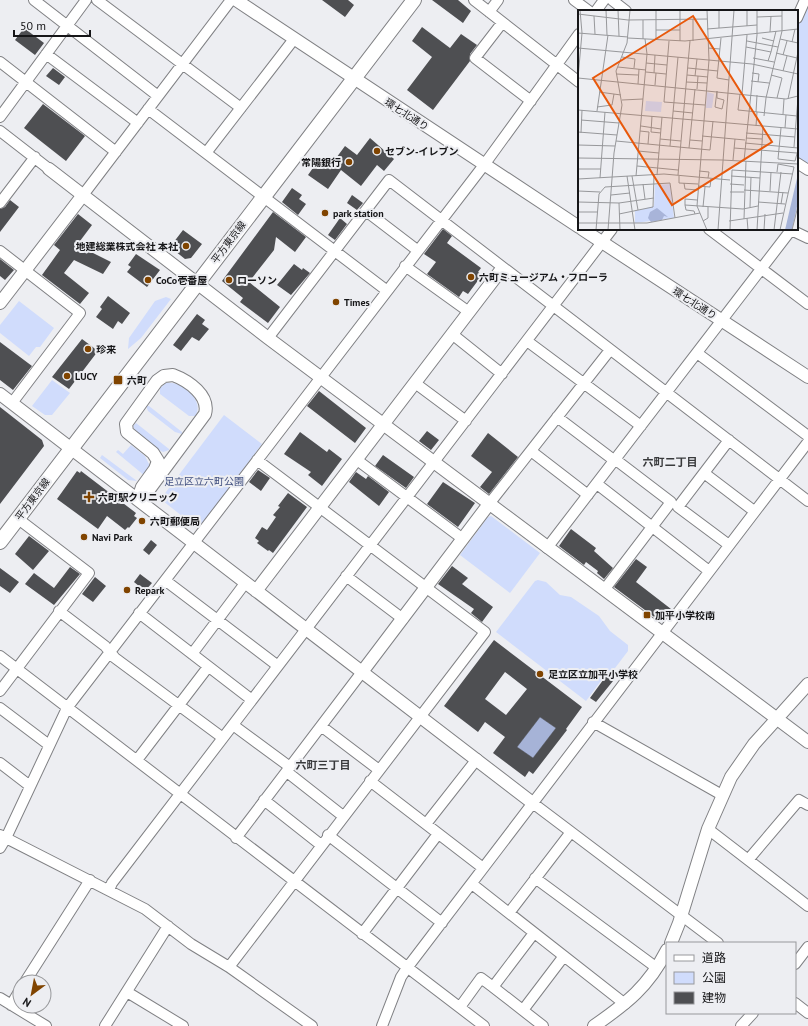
<svg xmlns="http://www.w3.org/2000/svg" width="808" height="1026" viewBox="0 0 808 1026" font-family="'PT Sans','Noto Sans JP',sans-serif">
	<rect width="100%" height="100%" fill="#edeef2"/>
	<!-- green -->
	<path fill="#d0dcfc" d="M808,0V165L797,158V25Z
		M166,297L171,299L141,338L128,349L129,338L155,301Z
		M19,301L54,328L40,347H36L29,356L0,333V325Z
		M52,380L70,393L52,415H45L32,406Z
		M166,383C181,380 206,401 195,416H189L160,394V388Z
		M146,406H149L182,432V434L175,432L148,411Z
		M224,415L262,444L201,525L196,527L163,501V496Z
		M136,423L169,449V450L163,452L159,450L136,432L133,426Z
		M131,445L145,456L150,466L145,476L116,452L118,450L123,454Z
		M102,455L137,481L128,480L100,458Z
		M491,516L540,553L510,593L460,555L488,517Z
		M538,580L546,582L560,595L571,597L599,616L610,631L628,645V651L609,676L606,674L586,701L496,632L535,581Z"/>
	<!-- water -->
	<path fill="#a6b3d7" stroke="#7b849e" d="M540,717L556,728L533,758L517,747Z"/>
	<!-- building -->
	<path fill="#4e4f52" fill-rule="evenodd" d="M322,0H348L354,5L345,17Z
		M432,0H458L471,11L463,23Z
		M422,27L450,48L461,34L477,45L470,54V61L433,110L407,90L432,57L412,41Z
		M24,28L44,43L35,55L15,40Z
		M53,68L65,77L59,85L46,76Z
		M43,104L85,136L66,161L24,128Z
		M370,138L394,159L384,171L377,165L361,186L341,170L328,189L308,175L320,158L331,165L345,146L357,155Z
		M292,188L302,195L299,199L306,204L298,215L282,202Z
		M352,195L363,203L357,210L347,203Z
		M10,200L19,207L0,232V209L5,207Z
		M273,212L306,237L295,252L276,237L274,250L249,282L280,307L268,323L240,302L243,298L222,281Z
		M78,214L92,225L77,245L111,262L103,274L74,260L64,273L89,293L80,304L42,275L60,250L54,245Z
		M340,218L347,224L335,240L328,235Z
		M443,229L452,236L447,243L481,268L478,272L482,275L468,294L463,291L459,297L427,274L436,262L424,254Z
		M183,230L202,244L191,258L185,259L170,247Z
		M136,254L160,270L147,287L127,272L131,267L128,265Z
		M0,259L14,270L5,280L0,276Z
		M294,264L302,270L303,268L310,273L291,295L277,285Z
		M108,296L130,313L122,324L118,321L113,329L96,317L102,309L100,307Z
		M197,314L205,320L202,324L209,329L199,341L192,337L181,351L173,345Z
		M82,339L98,351L69,389L52,377Z
		M0,342L32,366L13,390L0,380Z
		M319,391L366,428L355,443L307,406Z
		M0,407L42,440L44,446L0,504Z
		M427,431L439,440L431,450L419,441Z
		M300,432L327,452L329,449L342,459L322,486L308,475L311,472L284,454Z
		M488,433L518,457L489,494L480,487L492,472L471,456Z
		M383,455L414,477L406,488L375,466Z
		M258,470L270,478L261,491L249,482Z
		M77,471L80,473L81,471L136,513L134,516L137,518L129,528L128,527L125,530L107,516L98,529L57,499Z
		M356,472L366,479L368,476L389,492L379,506L349,482Z
		M443,482L475,503L458,527L427,504Z
		M288,493L307,507L273,553L269,550L268,551L257,543L259,541L255,538L262,527L267,530L276,517L273,515L280,507L278,506Z
		M571,529L596,548L594,551L613,568L604,579L597,573L598,571L586,562L584,565L559,546Z
		M29,536L49,551L33,570L15,554Z
		M151,540L157,545L149,555L143,550Z
		M636,559L647,567L636,582L671,609L661,622L614,587Z
		M452,566L468,578L462,584L493,607L482,622L471,613L474,609L438,584Z
		M70,567L80,574L54,605L25,584L34,573L54,588Z
		M0,568L19,582L10,593L0,586Z
		M140,574L152,583L145,591L134,582Z
		M95,577L106,586L93,602L82,594Z
		M494,640L582,707L566,729L567,730L533,774L529,771L525,777L493,753L505,737L485,722L478,732L444,706ZM505,672L527,689L506,715L485,699ZM540,717L556,728L533,758L517,747Z
		M606,676L613,681L596,702L590,698Z"/>
	<g fill="none" stroke-linecap="round" stroke-linejoin="round">
		<defs>
			<path id="minor" d="M34,0L158,96
				M97,0L241,108
				M474,0L579,82
				M574,0L589,11
				M612,0L626,11
				M596,11L604,0
				M489,12L498,0
				M797,18L805,0
				M502,23L475,58L531,101
				M46,54L138,123
				M0,62L116,152
				M148,109L386,290
				M0,117L86,0
				M0,131L49,169
				M206,153L294,39
				M797,163L808,170
				M83,195L231,0
				M0,203L35,157
				M366,211L417,250
				M709,229L808,304
				M789,229L808,238
				M0,251L80,313L12,403
				M405,266L469,312
				M452,334L502,374
				M268,338L389,180L808,501
				M527,341L641,426
				M697,353L808,436
				M415,383L466,421
				M557,417L615,461
				M531,451L588,495
				M357,460L463,539
				M704,473L754,511
				M597,484L709,571
				M489,504L610,350
				M729,545L678,507L729,440
				M547,548L791,230
				M346,576L403,619
				M166,581L278,666
				M604,590L671,502L616,460
				M59,611L105,646L115,658L223,738
				M139,613L252,700
				M192,654L246,582
				M0,656L484,1026
				M0,691L89,573L17,518
				M0,708L49,745
				M593,722L722,795
				M233,725L290,767
				M321,726L379,770
				M137,760L208,667
				M0,763L30,786
				M287,772L343,816
				M370,781L483,868
				M264,800L321,845
				M530,801L718,943
				M426,824L477,759
				M708,829L808,906
				M0,835L145,909L191,944L229,967L312,1026
				M328,835L442,923
				M236,838L362,672
				M0,848L6,838L67,708L484,165L579,34
				M748,860L799,800L808,805
				M535,878L657,968
				M472,884L625,1004
				M109,890L112,883L612,229
				M509,913L571,832
				M534,933L493,987L543,1026
				M362,934L438,834
				M795,964L808,947
				M229,967L485,632L257,460
				M25,982L90,880
				M127,992L183,1026
				M0,998L46,1026
				M795,1003L808,1013
				M11,1005L20,990
				M460,1007L481,978L493,987
				M523,1010L564,956
				M105,1026L168,926
				M382,1026L401,977L407,968L808,442
				M741,1026L753,1013"/>
			<path id="tertiary" d="M236,0L579,227
				M49,169L268,338L808,742
				M582,229L808,377
				M0,303L83,195
				M173,375C189,381 210,396 205,414L148,491L138,499L142,487L155,469L158,461L153,453L127,432L126,424L157,381L164,376Z
				M0,394L530,801
				M256,591L501,270
				M362,672L489,504
				M671,943L679,923L708,829L731,777L754,744L808,684
				M594,1026C627,1003 648,987 667,950"/>
			<path id="secondary" d="M0,542L414,0"/>
		</defs>
		<!-- minor casing -->
		<use href="#minor" stroke="#808184" stroke-width="12"/>
		<!-- tertiary casing -->
		<use href="#tertiary" stroke="#808184" stroke-width="14"/>
		<!-- secondary casing -->
		<use href="#secondary" stroke="#808184" stroke-width="16"/>
		<!-- minor -->
		<use href="#minor" stroke="#fff" stroke-width="10"/>
		<!-- tertiary -->
		<use href="#tertiary" stroke="#fff" stroke-width="12"/>
		<!-- secondary -->
		<use href="#secondary" stroke="#fff" stroke-width="14"/>
	</g>
	<!-- markers -->
	<g fill="#804400" stroke="#edeef2" stroke-width="1.5">
		<circle cx="377" cy="151" r="4"/>
		<circle cx="349" cy="162" r="4"/>
		<circle cx="325" cy="213" r="4"/>
		<circle cx="186" cy="246" r="4"/>
		<circle cx="471" cy="277" r="4"/>
		<circle cx="148" cy="280" r="4"/>
		<circle cx="229" cy="280" r="4"/>
		<circle cx="336" cy="302" r="4"/>
		<circle cx="88" cy="349" r="4"/>
		<circle cx="67" cy="376" r="4"/>
		<rect x="113" y="375" width="10" height="10" rx="2"/>
		<path d="M87 491h4v4h4v4h-4v4h-4v-4h-4v-4h4z"/>
		<circle cx="142" cy="521" r="4"/>
		<circle cx="84" cy="537" r="4"/>
		<circle cx="127" cy="590" r="4"/>
		<rect x="643" y="611" width="8" height="8" rx="2"/>
		<circle cx="540" cy="674" r="4"/>
	</g>
	<g text-anchor="middle" stroke-width="4" stroke-linejoin="round" paint-order="stroke">
		<!-- street labels -->
		<g font-size="10" fill="#161618" stroke="#edeef2">
			<text transform="translate(407 114) rotate(33)" y="4">環七北通り</text>
			<text transform="translate(228 242) rotate(-53)" y="4">平方東京線</text>
			<text transform="translate(695 303) rotate(33)" y="4">環七北通り</text>
			<text transform="translate(32 499) rotate(-53)" y="4">平方東京線</text>
		</g>
		<!-- poi labels -->
		<g font-size="10" font-weight="bold" fill="#161618" stroke="#edeef2" text-anchor="start">
			<text x="385" y="155">セブン-イレブン</text>
			<text x="341" y="166" text-anchor="end">常陽銀行</text>
			<text x="333" y="217">park station</text>
			<text x="178" y="250" text-anchor="end">地建総業株式会社 本社</text>
			<text x="479" y="281">六町ミュージアム・フローラ</text>
			<text x="156" y="284">CoCo壱番屋</text>
			<text x="237" y="284">ローソン</text>
			<text x="344" y="306">Times</text>
			<text x="96" y="353">珍来</text>
			<text x="75" y="380">LUCY</text>
			<text x="127" y="384">六町</text>
			<text x="98" y="501">六町駅クリニック</text>
			<text x="150" y="525">六町郵便局</text>
			<text x="92" y="541">Navi Park</text>
			<text x="135" y="594">Repark</text>
			<text x="655" y="619">加平小学校南</text>
			<text x="548" y="678">足立区立加平小学校</text>
		</g>
		<!-- park labels -->
		<g font-size="10" fill="#3d4c7d" stroke="#edeef2">
			<text x="204" y="485">足立区立六町公園</text>
		</g>
		<!-- neighbourhood labels -->
		<g font-size="11" font-weight="bold" fill="#393a3c" stroke="#edeef2">
			<text x="670" y="466">六町二丁目</text>
			<text x="323" y="769">六町三丁目</text>
		</g>
	</g>
	<!-- overview -->
	<g transform="translate(578 10)">
		<rect width="220" height="220" fill="#edeef2"/>
		<path d="M129,82L136,84L134,98H128ZM68,91L84,92L83,102L67,101ZM92,174L96,208L57,213V201L76,196L77,175Z" fill="#d0dcfc"/>
		<path d="M79,198L90,207L86,206L84,210L73,212L70,208L72,202Z" fill="#a8b4d9"/>
		<path d="M220,164V192L214,220H207Z" fill="#a6b3d7"/>
		<path fill="none" stroke="#97989b" stroke-width="1" d="M28,0L29,25M40,0L41,26M78,0V30M102,0V31M129,0L131,50L119,196L129,220M0,4L50,10L129,9M16,6L17,24M179,7L204,6M65,10V29M169,16V0M141,18V0M129,19L179,15M78,20H102M192,22L193,6M0,23L50,27M50,28L107,31L220,19M143,28L139,68L151,70M184,28L196,31M202,29L220,33M91,31L86,92L127,95M115,31V9M169,31L200,37M214,32L217,19M168,37L193,42L190,51M0,38L174,54L220,64M130,38L142,39M193,42L198,21M198,43L219,48M205,45L209,31M44,47L57,49L56,58M175,48L196,52M68,53L89,55M40,57L68,60M110,58L140,61M205,61L209,46M68,62L88,64M76,63L77,45M174,63L181,64L180,72M38,64L60,65M109,65L130,67M193,65L204,68L199,88M117,66L119,49M0,68L208,89L220,86M0,68L4,23L2,0M173,71L191,73M108,72L129,73M60,74L61,59M77,75L78,63M119,79L120,66M139,81V88L146,90L144,99L137,97ZM21,82L43,85M162,84L160,100L219,106M164,84L169,25M210,89L220,42M44,90L65,89M19,97L34,95L36,84M0,100L220,119M19,101L30,25M95,101L115,103M178,102L179,85M205,104L206,89M74,106L73,122L83,123M186,106L188,88L204,21V0M3,110L41,113M63,116L83,119M178,116L179,102M203,118L200,149L217,151L220,140M207,118L208,105M62,121L71,122L70,134M0,122L39,125M3,123L4,100M168,123L217,127M124,126L167,130M168,128L184,129M82,129L103,131M112,130L124,131M38,131L132,140L135,111M167,133L220,138M0,135L37,136M92,136L100,47M216,137L220,88M111,138L117,79M156,138L219,143M60,141L81,143M0,148L144,150L220,154M155,150L157,129M166,151L179,25V0M59,156L100,160M0,159H23M121,161L131,162L130,168M199,162L200,154L216,157L202,220M79,165L84,107M100,165L112,31M49,166L57,220M54,166L60,200M58,166L69,44L67,29M101,166V173L120,174M153,166L182,168M22,168L27,102M0,169L86,164L152,170M106,173L107,179L120,180M65,174L67,189M152,174L166,175M120,176L132,177L133,169M166,180L210,183M0,181L22,182M192,181L193,162M152,182H166M33,185L52,183M0,192L41,193L76,188M180,192L207,194M41,193L42,220M203,194L205,182M107,195V189L119,190M125,197L127,177M172,197L173,167M0,202H19M41,204L75,197L76,165M117,204L116,201L108,200L107,195L165,199L180,196M169,208L170,220M166,209L168,151M125,211L130,208V197M151,211L205,203M0,213H69L122,203M18,220L21,184L27,177L92,173L97,208M30,220L36,143L44,95L38,61L49,33L52,0M140,220L156,0M152,220L154,160L215,164M179,220L185,116M186,220L187,204M196,220L203,162M214,220L220,196"/>
		<path fill="#e8590c" fill-opacity="0.15" stroke="#e8590c" stroke-width="2" d="M115,6L194,132L94,195L15,68Z"/>
		<rect width="220" height="220" fill="none" stroke="#161618" stroke-width="2"/>
	</g>
	<!-- legend -->
	<rect x="666" y="942" width="130" height="72" fill="#edeef2" stroke="#97989b"/>
	<rect x="674" y="955" width="20" height="6" fill="#ffffff" stroke="#97989b"/>
	<text x="702" y="962" font-size="12" fill="#161618">道路</text>
	<rect x="674" y="972" width="20" height="12" fill="#d0dcfc" stroke="#97989b"/>
	<text x="702" y="982" font-size="12" fill="#161618">公園</text>
	<rect x="674" y="992" width="20" height="12" fill="#4e4f52" stroke="#97989b"/>
	<text x="702" y="1002" font-size="12" fill="#161618">建物</text>
	<!-- north arrow -->
	<g transform="translate(32 994) rotate(212)"><circle r="19" fill="#edeef2" stroke="#97989b"/>
	<path d="M0-3L7 15L0 10L-7 15Z" fill="#804400"/>
	<text y="-6" font-size="11" font-weight="bold" text-anchor="middle" fill="#161618">N</text>
	</g>
	<!-- scale -->
	<path d="M14 30v6h76v-6" fill="none" stroke="#161618" stroke-width="2"/>
	<text x="20" y="30" font-size="12" fill="#161618" stroke="#edeef2" stroke-width="3" paint-order="stroke">50 m</text>
</svg>
